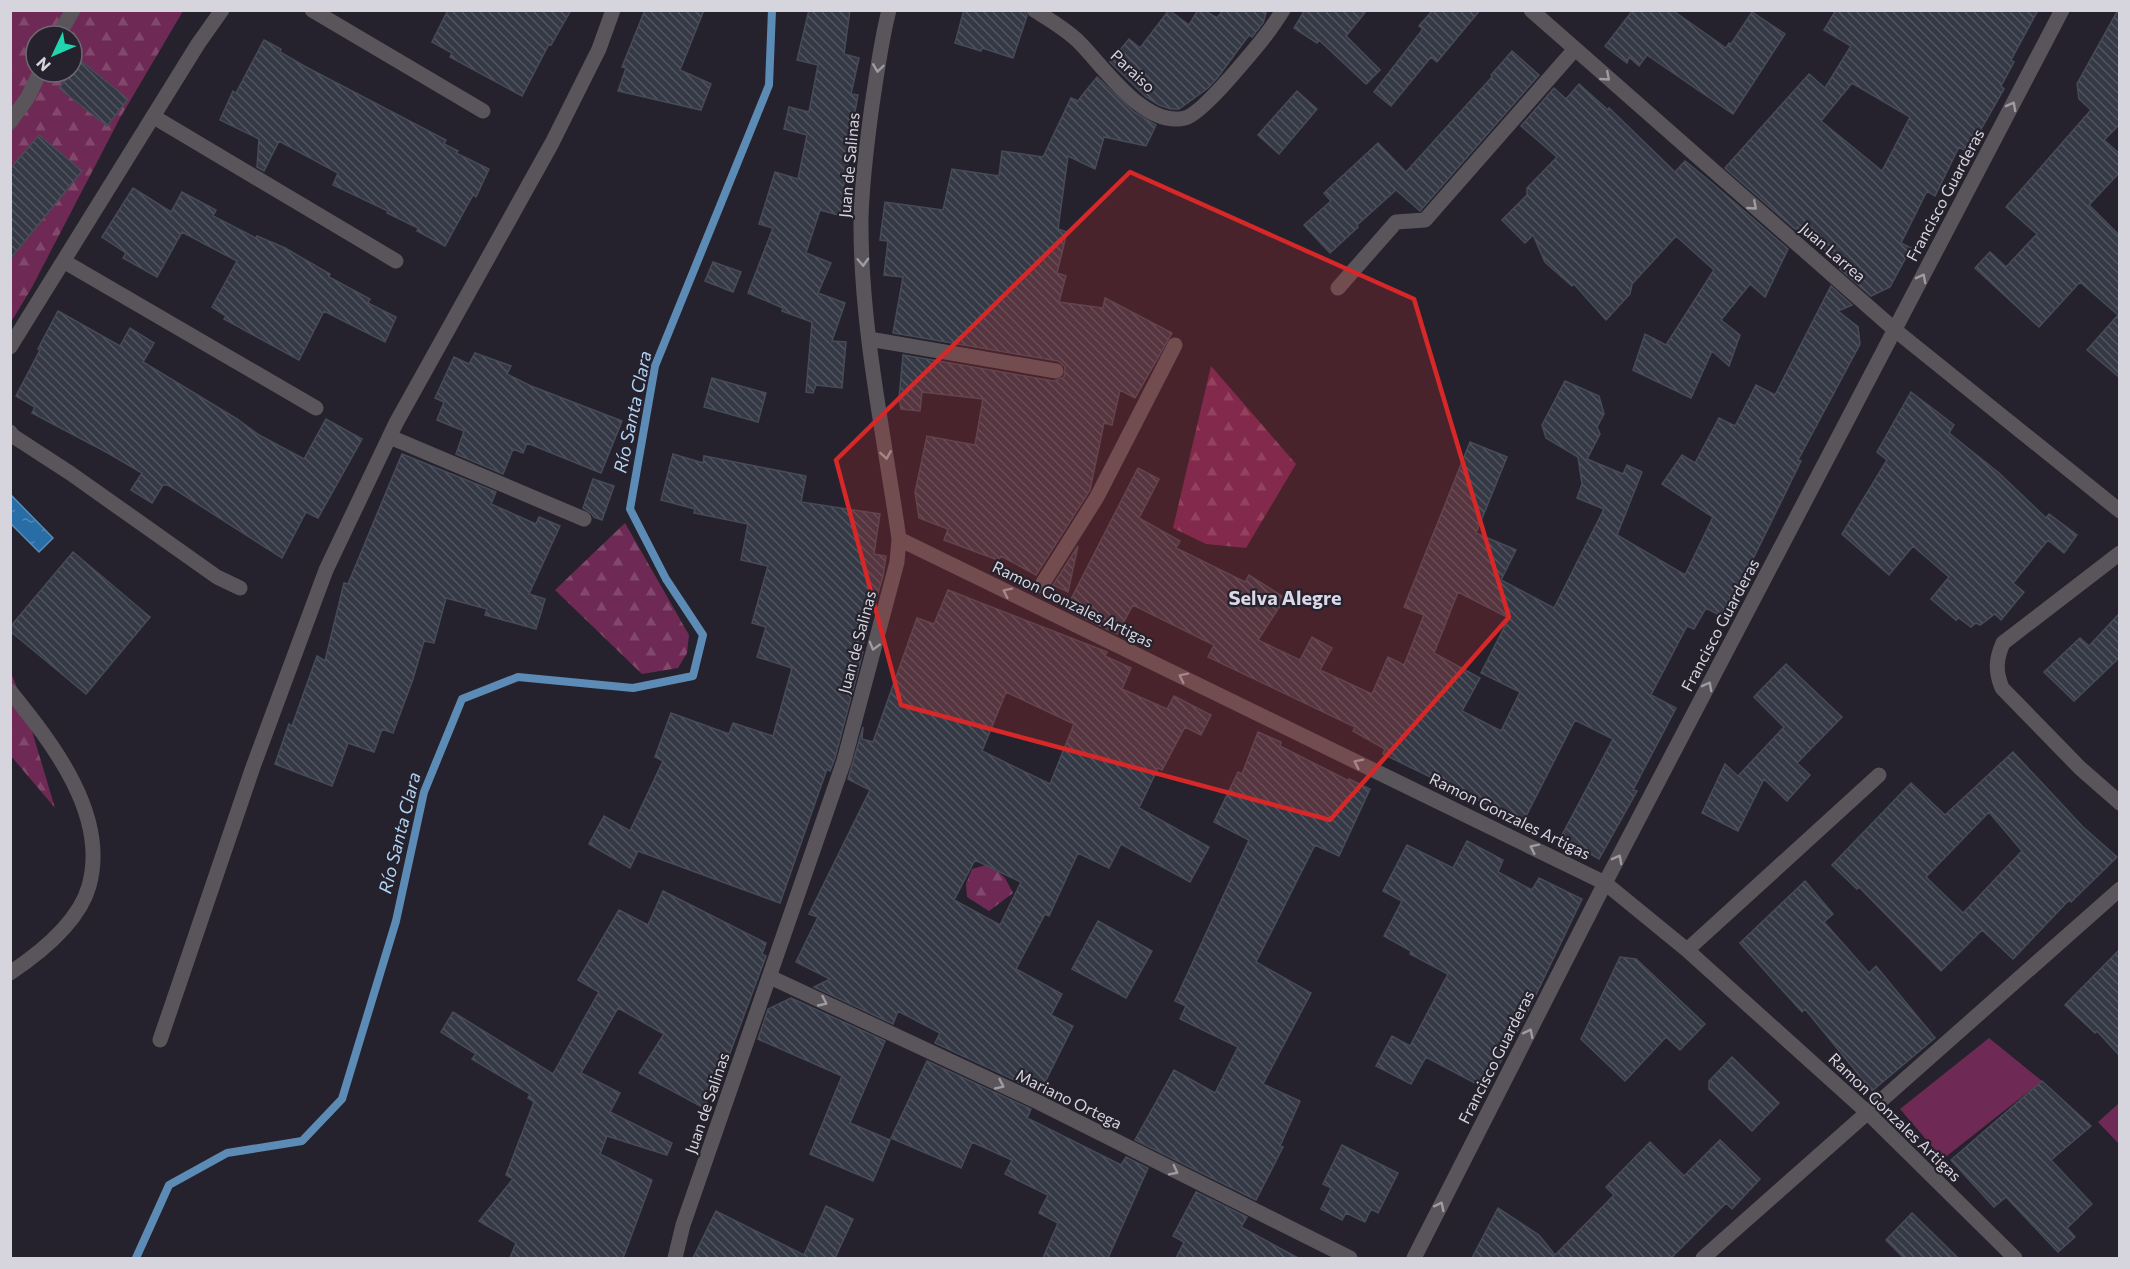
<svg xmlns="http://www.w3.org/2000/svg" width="2130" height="1269" viewBox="0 0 2130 1269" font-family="Commissioner,sans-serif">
	<defs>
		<pattern id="forest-firs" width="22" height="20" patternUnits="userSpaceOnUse" patternTransform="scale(1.5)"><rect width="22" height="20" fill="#6e2a54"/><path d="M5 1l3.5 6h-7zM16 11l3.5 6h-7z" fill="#82486c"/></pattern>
		<pattern id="water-ripples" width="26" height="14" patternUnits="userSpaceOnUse" patternTransform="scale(1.5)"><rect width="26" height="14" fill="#286da6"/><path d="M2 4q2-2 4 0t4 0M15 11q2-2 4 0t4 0" fill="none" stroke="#5188b6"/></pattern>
		<pattern id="building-back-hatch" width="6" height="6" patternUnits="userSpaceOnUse" patternTransform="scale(1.5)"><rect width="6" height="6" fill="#353945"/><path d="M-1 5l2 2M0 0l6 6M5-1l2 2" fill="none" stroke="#52555f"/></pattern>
	</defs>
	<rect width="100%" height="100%" fill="#25222d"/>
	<!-- green -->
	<path fill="#6e2a54" d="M1989,1038L2042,1081L1943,1159L1900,1109Z
		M2119,1103V1144L2098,1122Z"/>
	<!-- forest -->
	<path fill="url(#forest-firs)" fill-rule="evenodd" d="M11,11H183L120,118L31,289L11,322ZM36,36H72V72H36Z
		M1211,366L1296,464L1246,548L1206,544L1173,528Z
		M625,523L689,635L687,653L678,668L642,674L555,590Z
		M10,670L26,711L55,808L11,756Z
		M990,864L1005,878L1013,893L989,911L967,897L966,884L972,869Z"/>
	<!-- water -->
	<path fill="url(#water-ripples)" stroke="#5c8cb6" stroke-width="1.5" d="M11,495L53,538L39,552L11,524Z"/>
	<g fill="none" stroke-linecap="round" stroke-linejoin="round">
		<!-- stream -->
		<path stroke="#5c8cb6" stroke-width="8" d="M136,1258L169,1185L227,1153L302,1141L342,1099L396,921L424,792L462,699L518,677L633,688L693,676L703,635L666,579L630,509L655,366L769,85L772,10"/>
	</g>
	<!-- building -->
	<path fill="url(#building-back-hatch)" stroke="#474b58" stroke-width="1.5" fill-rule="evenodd" d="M448,10H571L551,45L549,44L522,96L450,57L452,53L432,42Z
		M645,10H704L680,70L711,84L701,110L618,91L626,68L622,67Z
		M809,10H850L844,54L859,58L851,94L858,95L853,122L856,123L842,194L848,195L842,216L820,210L806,253L831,263L818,293L845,303L832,341L846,342L842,388L816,385L813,393L806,392L812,322L782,311L783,308L748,293L773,228L759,224L775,172L798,179L807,135L784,129L789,107L809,112L818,65L797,60Z
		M964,10H1024L1027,16L1013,58L982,48L981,51L955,43Z
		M1169,10L1189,25L1198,10H1204L1217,18L1223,10H1267L1263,23L1252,37L1249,35L1218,77L1208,88L1179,109H1171L1159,105L1146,97L1110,62L1129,39L1140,48Z
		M1305,10H1367L1346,36L1380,70L1366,84L1319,40L1317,43L1294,28Z
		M1433,10H1480L1437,62L1431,57L1391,106L1374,92L1423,29L1419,26Z
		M1633,10H1672L1726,48L1729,43L1731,44L1752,12L1785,34L1733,114L1647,55L1639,66L1629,57L1627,63L1605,46Z
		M1836,10H2038L2011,60L2014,62L2001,86L2004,89L1968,152L1959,147L1935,196L1927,191L1901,243L1911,248L1890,287L1871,296L1840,269L1842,264L1797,227L1796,230L1725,168L1809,74L1825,88L1851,46L1824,30ZM1852,83L1910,117L1882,171L1821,121Z
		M2118,10H2120V124L2104,140L2120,154V172L2089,205L2120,236V378L2087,350L2118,315L2080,282L2039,327L1975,268L1990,252L2006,267L2037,234L2006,207L2091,110L2079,99L2077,84Z
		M264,40L281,49L280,52L306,67L446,140L444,144L458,151L456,153L489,169L476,197L473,195L445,246L417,231L418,228L387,213L388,211L333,185L338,173L279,141L264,171L257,167L259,139L220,120L233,91L236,93Z
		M1512,51L1539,75L1420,211L1396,190L1357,225L1358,227L1330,253L1304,225L1331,201L1324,193L1378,143L1406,172L1492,77L1491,75Z
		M81,61L128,99L107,126L59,88Z
		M1097,77L1134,112L1156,125L1146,146L1104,137L1095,169L1068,156L1058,229L1067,232L1057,273L1066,276L1059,302L1103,308L1105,298L1172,333L1135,398L1120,390L1112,425L1104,423L1090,490L1036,575L1001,556L998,560L944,540L948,529L919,518L915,492L927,436L975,445L983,399L922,392L920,411L901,409L899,398L903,355L1054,381L1064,377L1065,367L1058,361L893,333L903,277L884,275L888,241L880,240L885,202L943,210L952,169L999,176L1002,151L1043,157L1071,98L1076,100V103Z
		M1579,84L1608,110L1609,108L1675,172L1685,161L1712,183L1788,249L1765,297L1750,284L1721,320L1740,335L1729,366L1712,351L1691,398L1633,370L1645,334L1666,345L1714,270L1676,236L1632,284L1630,294L1606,320L1574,284L1572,286L1545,262L1533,235L1525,243L1502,220L1527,195V188L1557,157L1521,126L1554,88L1566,99Z
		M1297,91L1317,109L1279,154L1258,135Z
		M39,135L82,171L10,259V169Z
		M133,188L171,212L182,192L216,210L213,216L256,238L257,236L285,248L330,274L329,277L370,299L368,303L396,317L385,342L324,311L299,360L224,319L226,316L212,307L237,261L182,232L157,277L123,258L126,253L102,237Z
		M713,262L741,272L733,292L705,281Z
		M1831,286L1852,305L1838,311L1858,327L1860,344L1798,460L1801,461L1752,561L1750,560L1721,616L1706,608L1694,629L1687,626L1651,695L1676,708L1633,790L1637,791L1599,859L1561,837L1613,739L1575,720L1523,822L1383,754L1385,749L1353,731L1355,727L1208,657L1214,645L1133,605L1117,634L1066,609L1138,468L1159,479L1139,518L1180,541L1176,548L1245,582L1249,575L1285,598L1258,640L1300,660L1312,637L1332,648L1320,670L1372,694L1388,657L1404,665L1424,615L1404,607L1470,442L1507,457L1476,533L1516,550L1501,580L1554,608L1604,509L1577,498L1582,484L1578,457L1546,438L1542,425L1565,381L1599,396L1604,414L1597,427L1600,434L1587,459L1623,474L1627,465L1642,472L1617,535L1685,575L1713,517L1662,484L1682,455L1695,463L1719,418L1735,426L1756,385L1775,395ZM1458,592L1509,618L1481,673L1520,692L1501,731L1462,711L1480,678L1434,653Z
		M58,311L120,346L130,328L154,343L143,362L237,419L259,435L304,459L326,419L362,439L318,518L306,512L282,558L168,485H163L152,503L131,490L142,473L108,453L32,413L35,407L16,396L40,350L38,349Z
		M475,353L511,366L507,374L531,386L622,421L601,473L527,443L523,453L513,449L503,474L456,454L464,431L437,420L444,402L435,398L454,357L469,364Z
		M712,378L766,393L758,422L704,407Z
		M1911,392L1954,425L1949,433L1999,473L2046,518L2049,514L2077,535L2064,553L2048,540L2013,583L2024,592L2001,620L1995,614L1980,625L1976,623L1971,627L1959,618L1956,620L1931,599L1949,577L1913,546L1889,575L1842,534L1887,460L1877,452Z
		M402,454L496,492L491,504L536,524L539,517L560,526L529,594L545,599L536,629L485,615L487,609L446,598L434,643L424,641L413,679L393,733L382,729L374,752L348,743L332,786L275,764L289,724L292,726L317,656L325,661L344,583L348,584Z
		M673,454L703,463L704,456L806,476L801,502L880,514L874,554L886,556L883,576L861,652H863L835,758L830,771L827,769L780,903L638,851L630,868L589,844L604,816L630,831L663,761L655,757L671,713L729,734L733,723L773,736L792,668L757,657L766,627L752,623L768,566L741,560L748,524L694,513L695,509L661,500Z
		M593,479L614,486L602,520L594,517L591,513L583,508Z
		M1078,546L1068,592L1053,585Z
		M73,552L150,617L86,694L10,631V627Z
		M948,590L1107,652L1105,656L1131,668L1122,689L1167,709L1174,696L1211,715L1201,735L1185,727L1162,770L1158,768L1139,808L1209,847L1190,882L1121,844L1109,868L1078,853L1049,916L1045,914L1016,969L1062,994L1051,1015L1073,1026L1040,1092L935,1043L940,1033L898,1011L893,1024L814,987L830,979L796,962L818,917L809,914L870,790L848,779L863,727L862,739L873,742L917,618L934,624ZM1006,692L1074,724L1050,784L982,751ZM975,860L1021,882L1000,925L954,900Z
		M2120,613V657L2074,701L2044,672L2080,638L2089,646Z
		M1786,664L1842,717L1797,763L1810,775L1787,801L1764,779L1738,831L1702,813L1725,764L1738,776L1784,727L1754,697Z
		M1258,732L1281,742L1280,746L1349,781V779L1370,789L1339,856L1315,845L1256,962L1311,993L1263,1084L1300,1101L1280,1146L1283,1147L1256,1200L1135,1140L1174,1070L1215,1093L1238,1047L1180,1019L1186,1006L1175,1001L1249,840L1214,822L1238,772L1242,774Z
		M2013,752L2083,827L2117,857L2071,902L2069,900L2013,959L1982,930L1941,971L1859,887L1857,889L1832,865L1911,783L1945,815ZM1989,812L2022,851L1963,913L1926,877Z
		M1467,841L1503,860L1498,872L1532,890L1539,878L1582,899L1528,1011L1486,1089L1426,1057L1411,1084L1376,1066L1392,1036L1410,1046L1448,974L1410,954L1411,951L1384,936L1402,901L1383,891L1407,845L1453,868Z
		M1805,881L1833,914L1824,922L1869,973L1876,966L1935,1038L1872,1091L1805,1009L1802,1012L1740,943Z
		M663,891L766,943L762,954L766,956L724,1069L722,1068L704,1108L639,1073L664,1034L618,1008L581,1073L620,1093L610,1112L672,1143L667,1155L607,1136L600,1154L652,1180L623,1258H510L516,1243L479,1221L513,1179L506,1175L534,1102L528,1098L530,1094L472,1059L476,1054L441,1032L453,1012L553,1074L599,992L578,980L619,910L648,925Z
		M1098,921L1152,951L1126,998L1072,969Z
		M2120,949V1056L2097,1031L2095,1033L2065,1005Z
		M1620,957L1636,959L1705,1024L1680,1050L1666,1037L1625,1081L1581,1039Z
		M791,998L885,1041L850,1123L890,1140L873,1181L810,1154L842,1076L758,1039L768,1009Z
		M1732,1057L1779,1103L1752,1131L1709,1089V1081Z
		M927,1061L1031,1109L1027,1118L1121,1165L1126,1157L1148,1168L1108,1258H1043L1058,1223L1039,1213L1048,1195L1005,1174L1012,1160L972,1142L961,1168L891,1138Z
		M2042,1081L2091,1126L2051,1160L2092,1204L2067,1228L2075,1237L2058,1252L2006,1197L1994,1207L1951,1160Z
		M1720,1140L1760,1179L1732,1209L1726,1203L1671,1258H1472L1498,1208L1539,1235L1555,1255L1614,1195L1606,1187L1650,1142L1684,1176Z
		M1342,1145L1398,1173L1378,1213L1371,1209L1365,1222L1346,1213L1342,1220L1321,1209L1331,1188L1323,1184Z
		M1196,1192L1247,1217L1241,1227L1298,1258H1176L1184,1242L1173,1236Z
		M826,1206L853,1219L835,1258H693L716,1211L804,1255Z
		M1912,1213L1958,1258H1904L1886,1240Z"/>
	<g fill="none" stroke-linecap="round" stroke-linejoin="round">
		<!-- minor -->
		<path stroke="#5a555a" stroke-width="15" d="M312,10L483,111
			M1034,10C1050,20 1066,29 1079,42C1104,67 1144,128 1185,118C1197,115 1221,88 1229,79C1248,57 1268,35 1283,10
			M1531,10L1895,330L2120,511
			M58,36L73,10
			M154,117L396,261
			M10,122L28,97L40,72
			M65,262L316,408
			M1338,288L1396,222L1425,220L1575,49
			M869,339L1056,371
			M10,347L198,44L222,10
			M10,432L13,436L70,473L217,577L240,588
			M390,437L584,519
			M899,539L1605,883L1687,950L1868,1113L2015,1258
			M2120,553L2003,643C1996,659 1995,671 2002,688L2080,768L2120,803
			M1041,586L1097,497L1175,345
			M10,691C52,743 109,815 89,886C79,922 40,953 10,973
			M1687,950L1879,775
			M770,977L1038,1102L1350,1258
			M160,1040L253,767L326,570L396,423L552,143L599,49L613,10
			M675,1258L683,1225L844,761L897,562L899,539C884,434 860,325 861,218C862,180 867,142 872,105C877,73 881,41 889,10
			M1414,1258L1605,883L2062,10
			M1703,1258L2120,889"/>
	</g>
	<!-- one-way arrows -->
	<defs><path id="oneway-chevron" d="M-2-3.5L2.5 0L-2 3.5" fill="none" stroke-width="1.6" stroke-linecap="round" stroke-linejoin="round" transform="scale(1.5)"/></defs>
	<g stroke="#9e9ba2">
		<use href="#oneway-chevron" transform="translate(878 68) rotate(98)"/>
		<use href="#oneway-chevron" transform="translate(1606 77) rotate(41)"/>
		<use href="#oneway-chevron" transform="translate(2012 106) rotate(-62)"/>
		<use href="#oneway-chevron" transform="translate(1753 206) rotate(41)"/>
		<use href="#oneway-chevron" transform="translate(863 262) rotate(87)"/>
		<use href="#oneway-chevron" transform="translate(1922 278) rotate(-62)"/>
		<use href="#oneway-chevron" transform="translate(886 455) rotate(81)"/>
		<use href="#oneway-chevron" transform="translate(1007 592) rotate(-154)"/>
		<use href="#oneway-chevron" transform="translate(874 646) rotate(105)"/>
		<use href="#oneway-chevron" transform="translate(1183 677) rotate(-154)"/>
		<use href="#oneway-chevron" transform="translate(1708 686) rotate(-62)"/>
		<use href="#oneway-chevron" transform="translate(1358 763) rotate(-154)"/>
		<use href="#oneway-chevron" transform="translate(1534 848) rotate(-154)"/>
		<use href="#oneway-chevron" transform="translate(1618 859) rotate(-62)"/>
		<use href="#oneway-chevron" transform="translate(823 1002) rotate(25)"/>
		<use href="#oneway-chevron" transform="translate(1529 1033) rotate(-63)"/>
		<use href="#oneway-chevron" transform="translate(1000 1085) rotate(25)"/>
		<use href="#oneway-chevron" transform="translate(1174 1171) rotate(27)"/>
		<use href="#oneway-chevron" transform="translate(1440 1206) rotate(-63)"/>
	</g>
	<!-- marked area -->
	<path fill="#d62828" fill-opacity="0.2" stroke="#d62828" stroke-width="4.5" stroke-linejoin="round" d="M1130,172L1414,299L1509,617L1330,820L901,705L836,460Z"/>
	<g text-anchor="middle" stroke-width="4.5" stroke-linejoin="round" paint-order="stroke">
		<!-- street labels -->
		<g font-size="16" fill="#d6d4dc" stroke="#25222d">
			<text transform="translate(1133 71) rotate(43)" y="6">Paraiso</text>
			<text transform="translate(849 165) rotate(-85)" y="6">Juan de Salinas</text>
			<text transform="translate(1945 195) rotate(-62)" y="6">Francisco Guarderas</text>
			<text transform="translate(1833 252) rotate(41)" y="6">Juan Larrea</text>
			<text transform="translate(1073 604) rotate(26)" y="6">Ramon Gonzales Artigas</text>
			<text transform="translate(1720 625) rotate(-62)" y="6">Francisco Guarderas</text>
			<text transform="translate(857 642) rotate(-75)" y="6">Juan de Salinas</text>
			<text transform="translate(1510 816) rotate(26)" y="6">Ramon Gonzales Artigas</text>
			<text transform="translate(1496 1057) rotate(-63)" y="6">Francisco Guarderas</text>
			<text transform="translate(1069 1099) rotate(26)" y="6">Mariano Ortega</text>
			<text transform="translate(707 1103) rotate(-71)" y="6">Juan de Salinas</text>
			<text transform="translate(1895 1117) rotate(44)" y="6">Ramon Gonzales Artigas</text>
		</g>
		<!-- water labels -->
		<g font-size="18" font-style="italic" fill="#b2d3f3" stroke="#25222d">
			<text transform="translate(633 412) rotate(-78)" y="6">Río Santa Clara</text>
			<text transform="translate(400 833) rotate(-76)" y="6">Río Santa Clara</text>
		</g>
		<!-- quarter labels -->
		<g font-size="20" font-weight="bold" fill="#dbd8e8" stroke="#25222d">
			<text x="1285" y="605">Selva Alegre</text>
		</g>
	</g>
	<!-- border -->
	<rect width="2130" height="1269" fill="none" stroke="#d6d4dc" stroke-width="24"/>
	<!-- north arrow -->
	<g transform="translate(54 54) rotate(226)"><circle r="28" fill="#25222d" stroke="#6c6973" stroke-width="1.5"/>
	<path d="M0-4.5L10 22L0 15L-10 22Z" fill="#21d5af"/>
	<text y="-9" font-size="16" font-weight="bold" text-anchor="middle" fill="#d6d4dc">N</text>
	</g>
</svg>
